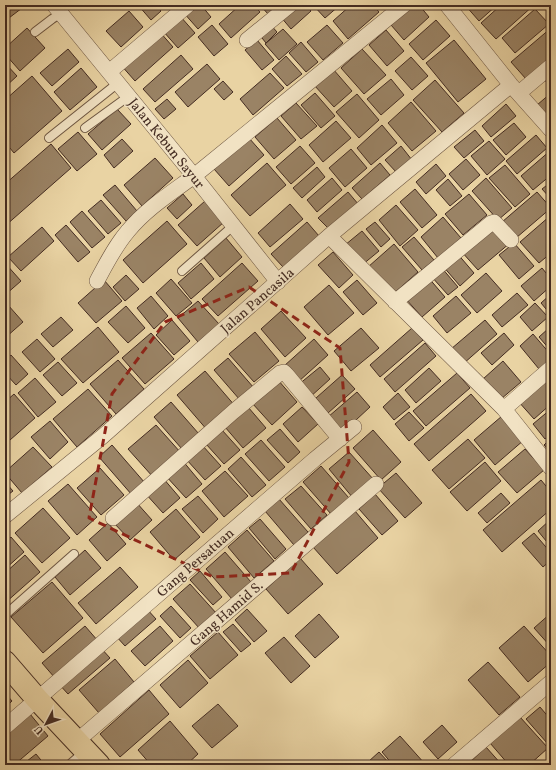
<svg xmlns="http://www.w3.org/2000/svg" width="556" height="770" viewBox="0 0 556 770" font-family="Vollkorn,serif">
	<rect width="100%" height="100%" fill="#e9d3a3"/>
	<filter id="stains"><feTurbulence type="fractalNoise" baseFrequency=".005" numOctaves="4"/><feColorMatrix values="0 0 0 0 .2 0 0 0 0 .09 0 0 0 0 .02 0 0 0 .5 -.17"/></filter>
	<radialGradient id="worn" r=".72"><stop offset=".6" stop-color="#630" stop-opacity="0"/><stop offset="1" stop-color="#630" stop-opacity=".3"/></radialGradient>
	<!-- building -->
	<path fill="#9a8365" stroke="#442c22" d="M5,5H26L5,21Z
		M138,5H156L161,11L151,20Z
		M191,5H201L211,17L198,29L183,12Z
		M240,5H254L260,12L231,38L219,24Z
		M260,5H278L268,14Z
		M292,5H306L311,11L291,29L280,16Z
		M313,5H340L325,18Z
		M351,5H373L379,12L348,39L333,21Z
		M414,5H419L429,17L404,40L391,25Z
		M465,5H497L479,21Z
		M501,5H534L496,39L481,23Z
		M543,5H551V14Z
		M535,9L549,24L515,53L502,38Z
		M129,11L143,27L121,47L106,31Z
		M180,16L195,33L178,48L163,31Z
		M436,20L450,36L423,60L409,44Z
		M269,23L277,32L266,43L258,33Z
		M212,25L228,44L214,56L198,37Z
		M327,25L343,43L323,60L307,42Z
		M27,28L45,48L20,71L5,54V48Z
		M551,28V56L526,79L511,62Z
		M283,29L297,44L279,60L265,44Z
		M386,30L404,51L387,66L369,45Z
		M159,31L173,47L135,81L120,64Z
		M257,40L274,60L262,70L245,50Z
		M454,40L486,79L458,102L426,63Z
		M301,42L318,62L306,72L289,53Z
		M68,49L79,62L52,86L40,73Z
		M362,49L386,75L364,94L341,68Z
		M181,55L193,69L155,102L143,89Z
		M286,56L302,74L287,86L272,69Z
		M411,57L428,76L412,90L395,71Z
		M5,63L17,76L5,87Z
		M207,64L220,79L188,107L175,92Z
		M81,68L97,87L70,110L54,92Z
		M333,69L352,91L334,107L314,85Z
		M551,69V87L542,77Z
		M270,73L284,88L253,115L240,99Z
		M32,76L62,111L14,153L5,142V100Z
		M391,79L404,95L381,115L367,99Z
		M435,80L464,113L442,132L413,100Z
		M223,81L233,92L224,100L214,89Z
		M315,93L335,116L321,128L301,105Z
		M551,93V116L549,118L537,105Z
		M357,94L379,120L359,138L336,112Z
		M167,99L176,109L164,119L155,109Z
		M411,102L436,131L412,151L388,123Z
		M296,103L317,126L301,139L281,116Z
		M506,104L516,116L491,137L482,126Z
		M117,109L131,124L102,150L88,134Z
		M277,118L296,140L274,159L255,137Z
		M336,121L351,138L323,162L309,145Z
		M514,123L526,137L506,155L493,140Z
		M382,125L397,143L371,165L357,148Z
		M475,130L484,141L464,158L454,147Z
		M78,132L97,154L77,171L58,149Z
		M536,135L547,148L517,174L506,161Z
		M249,138L264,155L229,186L214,169Z
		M122,139L133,151L114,168L104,155Z
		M489,141L505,159L487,175L471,156Z
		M51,144L71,168L5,226V184Z
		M300,146L315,163L291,184L276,167Z
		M401,146L412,160L397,173L385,160Z
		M351,149L367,168L345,187L329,168Z
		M551,150V175L533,190L521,176Z
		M155,158L173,178L142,206L124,185Z
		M466,159L480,175L463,190L449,174Z
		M267,163L286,185L250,216L231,195Z
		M380,163L390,175L362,199L352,188Z
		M436,164L446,176L426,194L416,182Z
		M505,165L530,194L515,207L489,178Z
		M317,167L325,177L302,198L293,188Z
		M332,178L342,190L317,212L307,200Z
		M486,178L512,208L498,220L472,191Z
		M448,179L462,196L450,206L436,190Z
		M551,182V199L542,189Z
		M115,185L137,211L126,221L103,195Z
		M415,189L437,215L422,228L400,202Z
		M348,192L359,205L330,230L318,218Z
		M537,192L551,208L516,238L502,222Z
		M183,194L192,205L177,219L167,208Z
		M469,194L487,215L463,235L445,214Z
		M101,200L121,223L108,234L88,211Z
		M205,201L224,222L197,246L178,225Z
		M290,204L303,219L270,247L258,233Z
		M396,205L418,230L400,246L379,220Z
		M82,211L105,237L92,248L70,222Z
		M550,216L551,217V253L539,263L520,242Z
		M443,217L461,238L438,258L421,237Z
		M167,221L187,244L143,283L123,260Z
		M307,222L319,236L283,267L271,254Z
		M375,222L390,239L381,247L366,229Z
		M492,223L510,243L478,270L461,251Z
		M66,225L90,252L78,262L55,235Z
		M42,227L54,241L21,271L8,257Z
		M362,231L379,251L362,265L345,245Z
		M414,237L434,260L422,270L402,247Z
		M226,238L242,257L220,277L204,258Z
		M514,243L534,266L519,279L499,255Z
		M394,244L418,272L392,295L368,267Z
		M333,252L353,275L339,288L318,265Z
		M456,252L474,273L460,286L442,265Z
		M5,263L21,281L5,295Z
		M201,263L214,279L191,299L178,283Z
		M242,263L258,281L218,316L202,299Z
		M441,267L458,287L448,295L431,276Z
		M542,268L551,279V286L534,301L521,286Z
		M486,273L502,291L477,313L461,295Z
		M126,275L139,289L125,301L113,287Z
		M427,276L445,297L422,317L404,297Z
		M171,279L192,303L176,316L156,293Z
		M104,280L122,301L96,323L78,303Z
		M357,280L377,303L363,315L343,292Z
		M329,285L354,313L328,335L304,307Z
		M517,293L528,305L502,327L492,315Z
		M551,294V315L541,303Z
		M151,296L168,316L154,329L137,308Z
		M456,296L471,313L447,333L433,316Z
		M198,301L219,324L198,342L178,318Z
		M535,303L548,317L532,331L520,317Z
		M8,305L23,322L5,338V308Z
		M126,306L145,328L128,343L108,322Z
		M281,311L306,338L285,357L261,329Z
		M61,317L73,330L53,347L41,334Z
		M172,320L190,341L174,355L156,335Z
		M485,320L497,334L463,364L451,349Z
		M98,327L119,352L83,383L61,359Z
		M361,328L379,348L351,371L334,351Z
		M412,328L423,340L380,377L370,365Z
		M549,328L551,331V351L539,337Z
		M255,332L279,361L254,382L229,354Z
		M151,333L174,359L145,384L122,358Z
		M504,333L514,345L492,365L481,353Z
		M533,334L551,355V359L539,369L520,346Z
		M37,339L55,359L40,372L22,352Z
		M314,339L328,355L298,382L284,366Z
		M425,343L436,356L395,392L384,379Z
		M11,355L28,374L16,385L5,373V360Z
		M228,358L254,388L240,400L214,370Z
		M118,360L144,389L116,414L90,384Z
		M503,361L521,382L501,399L483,379Z
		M58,362L77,383L62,396L43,375Z
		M320,367L330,379L309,398L298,385Z
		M429,368L441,381L416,403L405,390Z
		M205,371L236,407L208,431L177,395Z
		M457,373L470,388L426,426L413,411Z
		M342,375L355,389L328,413L316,398Z
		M546,377L551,383V404L534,419L518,401Z
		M35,378L56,402L38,417L18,393Z
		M278,380L297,402L272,425L252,403Z
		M88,389L112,416L77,447L53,419Z
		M357,392L370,407L342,433L328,417Z
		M398,393L410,407L394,420L383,407Z
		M14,394L35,418L10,440L5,434V402Z
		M471,394L486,411L429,461L414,444Z
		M171,402L199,434L182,449L154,417Z
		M248,407L266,428L243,448L225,427Z
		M302,407L318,424L298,442L283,424Z
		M551,409V434L545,439L533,424Z
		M409,412L424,428L409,441L395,424Z
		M502,416L524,440L495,465L474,440Z
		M50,421L68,442L50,459L31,437Z
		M156,425L181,453L153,477L128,449Z
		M280,429L300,452L288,463L267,440Z
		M222,430L240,450L224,464L206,444Z
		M373,430L401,462L381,480L353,448Z
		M551,438V453L544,445Z
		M468,439L485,458L449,489L432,470Z
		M261,440L285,467L269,481L245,454Z
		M112,445L145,483L132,495L99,457Z
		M202,445L221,466L205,480L186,459Z
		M33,447L52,467L22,493L5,473V472Z
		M525,449L544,470L517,493L498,472Z
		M349,452L374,480L353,498L329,469Z
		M241,457L266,485L252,497L228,469Z
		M182,460L202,484L186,498L165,475Z
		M485,462L501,481L467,511L450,492Z
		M321,466L349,498L331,514L303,482Z
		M100,468L124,495L101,515L77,488Z
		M225,471L248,496L224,517L202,491Z
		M396,473L422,503L405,518L378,488Z
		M163,478L180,498L163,513L145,493Z
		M541,480L551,492V509L502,552L483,530Z
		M5,482L13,491L5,497Z
		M68,484L97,517L77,535L48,501Z
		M301,486L327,515L311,529L285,499Z
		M501,493L510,503L487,523L478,513Z
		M375,494L398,521L382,535L359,509Z
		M198,496L218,519L203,533L182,509Z
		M279,499L308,532L294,545L265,511Z
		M136,502L152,520L130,540L113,522Z
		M43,508L70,538L42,563L15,533Z
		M176,509L200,537L174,560L150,532Z
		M355,511L378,538L337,574L313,547Z
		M260,519L286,549L275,559L249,528Z
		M551,519V547L538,531Z
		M108,523L126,544L107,561L89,540Z
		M5,528L10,533L5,538Z
		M247,530L274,561L254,578L228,547Z
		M534,533L551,553V560L543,567L522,543Z
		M11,537L24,552L5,569V542Z
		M85,550L101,568L70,595L55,577Z
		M225,552L251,582L232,599L206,569Z
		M25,555L40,572L5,603V573Z
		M300,558L323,584L288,614L266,589Z
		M120,567L138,587L96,624L78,603Z
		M200,571L222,597L213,605L190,580Z
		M52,582L83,618L43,653L11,617Z
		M190,584L217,614L200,629L173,599Z
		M171,606L191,628L180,638L160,616Z
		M146,608L156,619L125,646L115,635Z
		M247,609L267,631L254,642L235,620Z
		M551,613V647L534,628Z
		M319,614L339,637L315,658L295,636Z
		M233,624L251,644L241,652L223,632Z
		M85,626L98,641L55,678L42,663Z
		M160,626L173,641L145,666L131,651Z
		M524,626L551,656V662L528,682L499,648Z
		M218,632L238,655L210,679L190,656Z
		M284,637L310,666L291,683L265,653Z
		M100,647L110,658L68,694L58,683Z
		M115,659L134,682L99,713L79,690Z
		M188,660L208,683L180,708L160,685Z
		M488,662L520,697L499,715L468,680Z
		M149,690L169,714L120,757L100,734Z
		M5,693L12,701L5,708Z
		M218,704L238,726L212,748L192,726Z
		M540,707L551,720V740L547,743L526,719Z
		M30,714L48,736L14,765H5V735Z
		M520,717L548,748L529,765H509L490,743Z
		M170,721L198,754L186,765H151L138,750Z
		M442,725L457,742L438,759L423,742Z
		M400,736L425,764L424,765H393L382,752Z
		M486,747L502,765H471L469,763Z
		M379,752L391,765H371L368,762Z
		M36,754L45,765H22Z"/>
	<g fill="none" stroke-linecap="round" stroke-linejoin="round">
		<defs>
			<path id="service" d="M35,32L52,19L61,13
				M85,128L129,96
				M49,138L118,83
				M182,271L233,226
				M5,615L74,554
				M69,765L85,751"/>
			<path id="minor" d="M54,5L194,176L278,282
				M447,5L511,85L551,130
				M247,40L290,5
				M109,72L188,5
				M519,93L551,66
				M329,236L504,409L551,468
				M97,281C106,264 115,246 128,231C146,209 171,193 194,176L404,5
				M395,302L491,223L494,222L496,224L511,240
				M504,409L551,368
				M5,516L103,436L329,236L511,85
				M113,518L233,412L280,373L284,372L287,375L340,439
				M5,727L315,459L354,427
				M77,741L376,484
				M454,765L551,682"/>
			<path id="trunk" d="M5,662L37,699L99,765"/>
		</defs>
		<!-- service casing -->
		<use href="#service" stroke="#6d5642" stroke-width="10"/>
		<!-- minor casing -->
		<use href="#minor" stroke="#6d5642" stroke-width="16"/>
		<!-- trunk casing -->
		<use href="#trunk" stroke="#442c22" stroke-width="24"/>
		<!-- service -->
		<use href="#service" stroke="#f1e2c3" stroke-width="8"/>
		<!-- minor -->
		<use href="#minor" stroke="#f1e2c3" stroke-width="15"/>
		<!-- trunk -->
		<use href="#trunk" stroke="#e9d3a3" stroke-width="22"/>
	</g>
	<!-- marked area -->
	<path fill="none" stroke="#8f2418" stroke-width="3" stroke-dasharray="8 5" stroke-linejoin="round" d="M249,287L340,348L349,462L291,573L213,577L89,518L112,394L165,322Z"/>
	<g text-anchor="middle" stroke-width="3" stroke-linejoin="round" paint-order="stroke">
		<!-- street labels -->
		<g font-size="14" fill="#442c22" stroke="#f1e2c3">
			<text transform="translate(167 143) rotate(51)" y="5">Jalan Kebun Sayur</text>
			<text transform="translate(257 300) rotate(-41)" y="5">Jalan Pancasila</text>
			<text transform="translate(195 562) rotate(-41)" y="5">Gang Persatuan</text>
			<text transform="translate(226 613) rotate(-41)" y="5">Gang Hamid S.</text>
		</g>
	</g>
	<!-- margin -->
	<rect width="556" height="770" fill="none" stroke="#e9d3a3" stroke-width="20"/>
	<rect x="6" y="6" width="544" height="758" fill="none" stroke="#442c22" stroke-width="2"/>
	<rect x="10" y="10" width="536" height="750" fill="none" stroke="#442c22"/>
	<!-- north arrow -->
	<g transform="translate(46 724) rotate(229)" stroke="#f1e2c3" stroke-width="3" paint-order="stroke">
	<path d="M0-3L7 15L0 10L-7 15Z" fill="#442c22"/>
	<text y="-6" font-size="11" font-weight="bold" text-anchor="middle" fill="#442c22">U</text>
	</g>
	<rect width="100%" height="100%" filter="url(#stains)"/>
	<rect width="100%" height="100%" fill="url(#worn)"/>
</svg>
